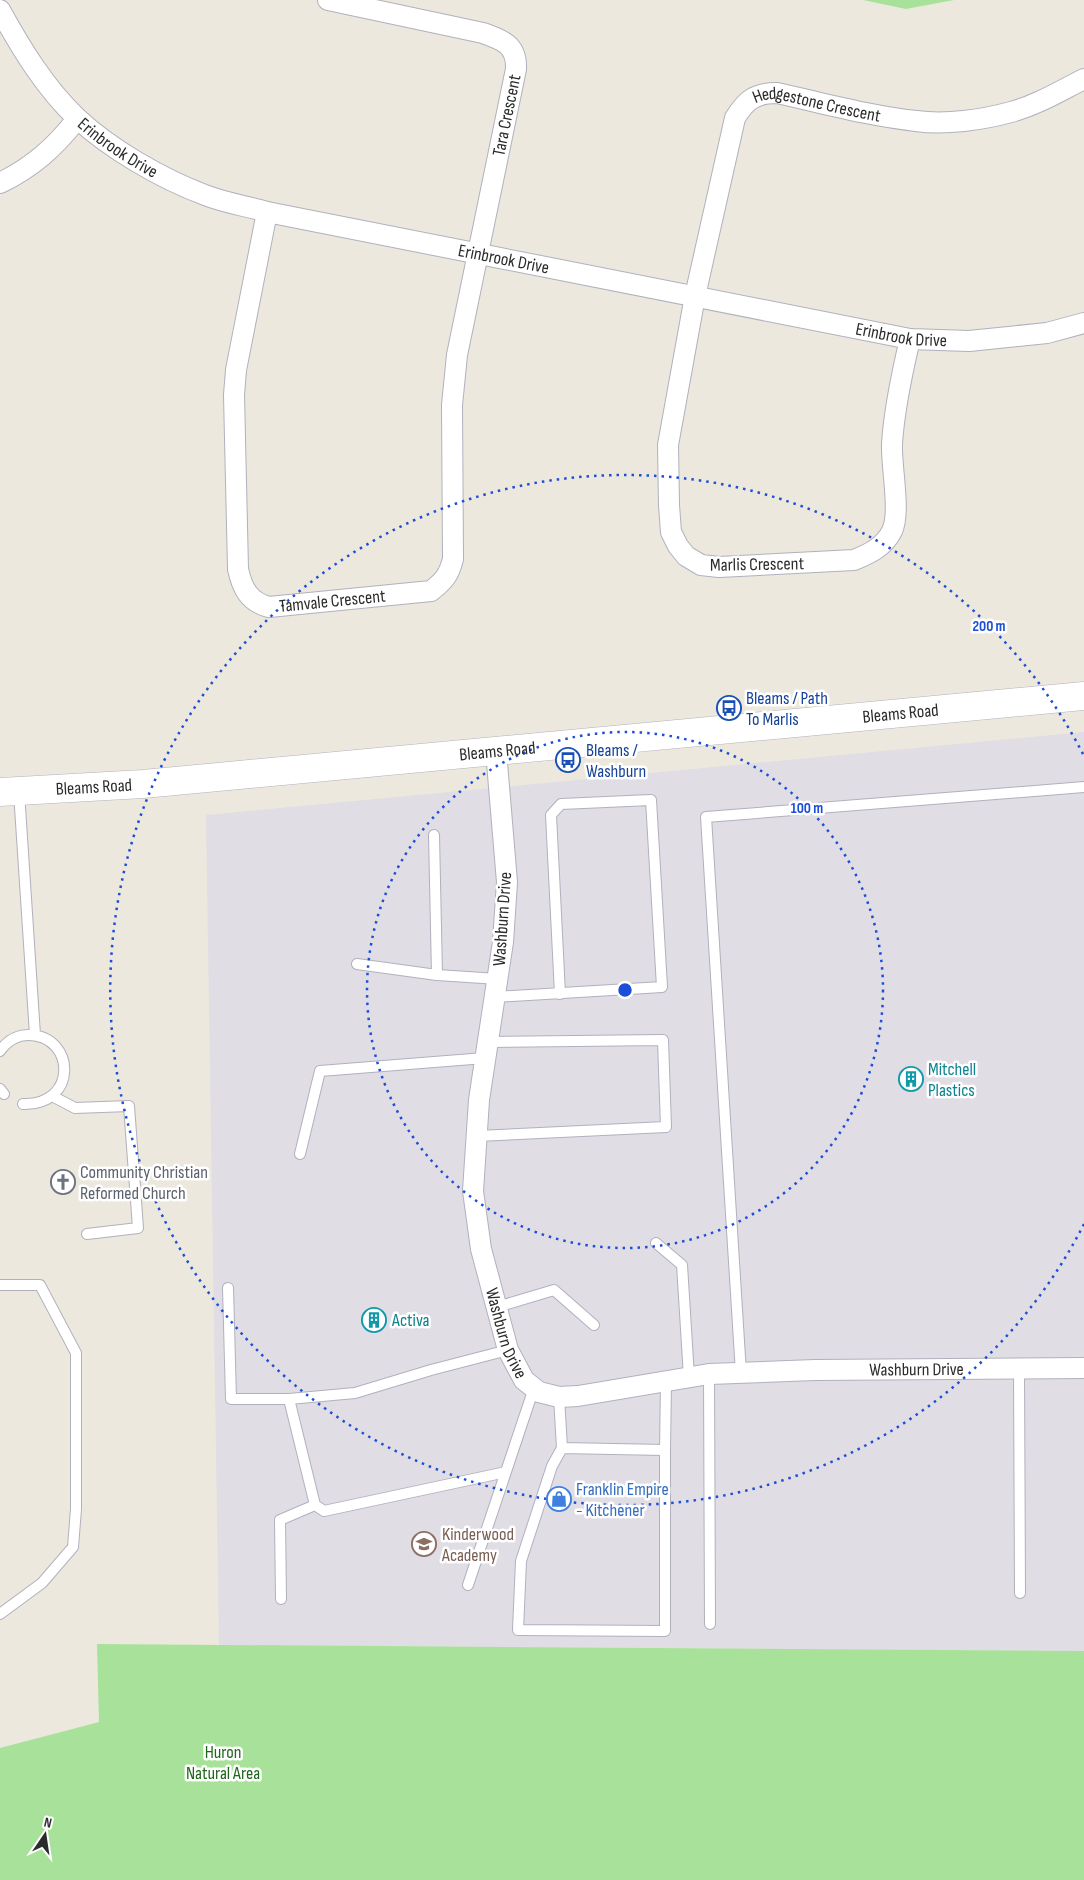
<svg xmlns="http://www.w3.org/2000/svg" width="1084" height="1880" viewBox="0 0 1084 1880" font-family="'Sofia Sans Condensed',sans-serif">
	<rect width="100%" height="100%" fill="#ece8dd"/>
	<!-- industrial -->
	<path fill="#e0dde5" d="M1084,732V1651L219,1645L206,815Z"/>
	<!-- green -->
	<path fill="#a8e29a" d="M863,0H954L906,9Z
		M97,1644L1084,1651V1880H0V1748L99,1722Z"/>
	<g fill="none" stroke-linecap="round" stroke-linejoin="round">
		<defs>
			<path id="lane" d="M19,792L35,1035
				M434,835L437,975
				M357,964L437,975L498,979
				M495,997L662,987L651,800L561,804L551,815L560,994
				M0,1051C7,1041 17,1035 29,1035C76,1036 78,1106 23,1104
				M0,1089L4,1094
				M52,1096L75,1108L129,1106L138,1228L87,1234
				M477,1136L666,1127L663,1040L488,1042
				M300,1154L320,1071L485,1058
				M656,1243L682,1265L689,1377
				M0,1285H40L76,1353V1509L73,1547L42,1583L0,1614
				M228,1288L231,1399H289L355,1393L431,1370L508,1350
				M497,1307L554,1290L594,1325
				M1019,1369L1020,1593
				M741,1373L706,817L1084,787
				M709,1374L710,1624
				M559,1397L562,1448L665,1450L666,1381
				M289,1399L315,1505L324,1511L506,1472
				M562,1448L552,1466L521,1561L518,1630L665,1631V1450
				M468,1585L534,1388
				M281,1599L280,1520L315,1505"/>
			<g id="street">
				<path id="s1" d="M0,10C21,48 45,88 77,118C110,149 162,179 205,195C225,203 247,206 267,212L910,339L969,341L1047,333L1084,323"/>
				<path d="M0,183C33,167 55,147 77,119"/>
				<path id="s2" d="M267,212L236,370L234,395L238,569C242,588 249,602 269,607L431,591C444,581 449,575 453,559L452,405L457,355L516,69C517,45 503,40 483,33L328,0"/>
				<path id="s3" d="M910,339C902,373 894,409 892,444C891,467 901,512 892,531C884,547 869,554 854,560L719,567L701,565L686,556L678,546L671,532L669,505L668,445L695,296L735,118C746,100 755,93 777,93C823,103 869,116 916,121C946,125 982,120 1011,112C1037,105 1060,91 1084,79"/>
				<path id="s4" d="M496,751L507,882L503,942L479,1100L473,1191L481,1249L508,1350L524,1380L539,1392L559,1397L578,1396L709,1374L815,1370L1084,1368"/>
			</g>
			<g id="secondary">
				<path id="s5" d="M0,792L143,784L1084,696"/>
			</g>
		</defs>
		<!-- lane casing -->
		<use href="#lane" stroke="#b1b1be" stroke-width="12"/>
		<!-- street casing -->
		<use href="#street" stroke="#b1b1be" stroke-width="22"/>
		<!-- secondary casing -->
		<use href="#secondary" stroke="#b1b1be" stroke-width="29"/>
		<!-- lane -->
		<use href="#lane" stroke="#fff" stroke-width="10"/>
		<!-- street -->
		<use href="#street" stroke="#fff" stroke-width="20"/>
		<!-- secondary -->
		<use href="#secondary" stroke="#fff" stroke-width="28"/>
	</g>
	<!-- distance rings -->
	<g fill="none" stroke="#1d4ed8" stroke-width="2.5" stroke-dasharray="2.5 5">
		<circle cx="625" cy="990" r="258"/>
		<path d="M1084 1224A515 515 0 1 1 1084 756"/>
	</g>
	<!-- icons -->
	<defs>
		<symbol id="bus-ring" viewBox="-11 -11 22 22"><circle r="9.5" fill="#fff" stroke="#1a4fb4" stroke-width="1.5"/><path d="M-5-6H5V4H4V6H2V4H-2V6H-4V4H-5ZM-3.5-4V0h7V-4ZM-3.5 1.2v1.5H-2V1.2ZM2 1.2v1.5H3.5V1.2Z" fill="#1a4fb4"/></symbol>
		<symbol id="building-ring" viewBox="-11 -11 22 22"><circle r="9.5" fill="#fff" stroke="#0f9aa8" stroke-width="1.5"/><path d="M-4-6H4V6H1V3H-1V6H-4ZM-2.5-4.3h1.7v1.8h-1.7ZM.8-4.3h1.7v1.8H.8ZM-2.5-1h1.7V.8h-1.7ZM.8-1h1.7V.8H.8Z" fill="#0f9aa8"/></symbol>
		<symbol id="church-ring" viewBox="-11 -11 22 22"><circle r="9.5" fill="#fff" stroke="#6b7280" stroke-width="1.5"/><path d="M-1.2-6h2.4v3.5h3.3v2.4h-3.3V6h-2.4V-.1h-3.3v-2.4h3.3Z" fill="#6b7280"/></symbol>
		<symbol id="shop-ring" viewBox="-11 -11 22 22"><circle r="9.5" fill="#fff" stroke="#3f7fe0" stroke-width="1.5"/><path d="M-5-2.5h2.3a2.7 3.5 0 0 1 5.4 0H5L5.5 6h-11ZM-1.5-2.5h3a1.5 2.3 0 0 0-3 0Z" fill="#3f7fe0"/></symbol>
		<symbol id="school-ring" viewBox="-11 -11 22 22"><circle r="9.5" fill="#fff" stroke="#8d6e63" stroke-width="1.5"/><path d="M0-5L7-2L0 1L-7-2ZM-4 1L0 2.5L4 1V4Q0 6-4 4Z" fill="#8d6e63"/></symbol>
	</defs>
	<g fill-rule="evenodd">
		<use href="#bus-ring" x="715" y="694" width="28" height="28"/>
		<use href="#bus-ring" x="554" y="746" width="28" height="28"/>
		<use href="#building-ring" x="897" y="1065" width="28" height="28"/>
		<use href="#church-ring" x="49" y="1168" width="28" height="28"/>
		<use href="#building-ring" x="360" y="1306" width="28" height="28"/>
		<use href="#shop-ring" x="545" y="1485" width="28" height="28"/>
		<use href="#school-ring" x="410" y="1530" width="28" height="28"/>
	</g>
	<g text-anchor="middle" stroke-width="5" stroke-linejoin="round" paint-order="stroke">
		<!-- street labels -->
		<g font-size="18" fill="#2b2b2b" stroke="#fff">
			<text dy="6" stroke="none"><textPath href="#s3" startOffset="956">Hedgestone Crescent</textPath></text>
			<text dy="6" stroke="none"><textPath href="#s2" startOffset="1064">Tara Crescent</textPath></text>
			<text dy="6" stroke="none"><textPath href="#s1" startOffset="184">Erinbrook Drive</textPath></text>
			<text dy="6" stroke="none"><textPath href="#s1" startOffset="589">Erinbrook Drive</textPath></text>
			<text dy="6" stroke="none"><textPath href="#s1" startOffset="994">Erinbrook Drive</textPath></text>
			<text transform="translate(757 564) rotate(-1)" y="6">Marlis Crescent</text>
			<text dy="6" stroke="none"><textPath href="#s2" startOffset="476">Tamvale Crescent</textPath></text>
			<text dy="6" stroke="none"><textPath href="#s5" startOffset="904">Bleams Road</textPath></text>
			<text dy="6" stroke="none"><textPath href="#s5" startOffset="499">Bleams Road</textPath></text>
			<text dy="6" stroke="none"><textPath href="#s5" startOffset="94">Bleams Road</textPath></text>
			<text transform="translate(502 919) rotate(-86)" y="6">Washburn Drive</text>
			<text dy="6" stroke="none"><textPath href="#s4" startOffset="589">Washburn Drive</textPath></text>
			<text dy="6" stroke="none"><textPath href="#s4" startOffset="1039">Washburn Drive</textPath></text>
		</g>
		<!-- transit labels -->
		<g font-size="18" fill="#164399" stroke="#fff" text-anchor="start">
			<text x="746" y="704">Bleams / Path<tspan x="746" dy="21">To Marlis</tspan></text>
			<text x="586" y="756">Bleams /<tspan x="586" dy="21">Washburn</tspan></text>
		</g>
		<!-- culture labels -->
		<g font-size="18" fill="#0d838f" stroke="#fff" text-anchor="start">
			<text x="928" y="1075">Mitchell<tspan x="928" dy="21">Plastics</tspan></text>
			<text x="392" y="1326">Activa</text>
		</g>
		<!-- worship labels -->
		<g font-size="18" fill="#5b616d" stroke="#fff" text-anchor="start">
			<text x="80" y="1178">Community Christian<tspan x="80" dy="21">Reformed Church</tspan></text>
		</g>
		<!-- shop labels -->
		<g font-size="18" fill="#366cbe" stroke="#fff" text-anchor="start">
			<text x="576" y="1495">Franklin Empire<tspan x="576" dy="21">- Kitchener</tspan></text>
		</g>
		<!-- education labels -->
		<g font-size="18" fill="#785e54" stroke="#fff" text-anchor="start">
			<text x="442" y="1540">Kinderwood<tspan x="442" dy="21">Academy</tspan></text>
		</g>
		<!-- park labels -->
		<g font-size="18" fill="#20671c" stroke="#fff">
			<text x="223" y="1758">Huron<tspan x="223" dy="21">Natural Area</tspan></text>
		</g>
	</g>
	<circle cx="625" cy="990" r="8" fill="#1d4ed8" stroke="#fff" stroke-width="2.5"/>
	<g font-size="15" text-anchor="middle" font-weight="bold" fill="#1d4ed8" stroke="#fff" stroke-width="5" stroke-linejoin="round" paint-order="stroke">
		<text x="989" y="631">200 m</text>
		<text x="807" y="813">100 m</text>
	</g>
	<!-- north arrow -->
	<g transform="translate(45 1835) rotate(13)" stroke="#ffffff" stroke-width="4" paint-order="stroke">
	<path d="M0-4L9 19L0 12L-9 19Z" fill="#2b2b2b"/>
	<text y="-8" font-size="14" font-weight="bold" text-anchor="middle" fill="#2b2b2b">N</text>
	</g>
</svg>
